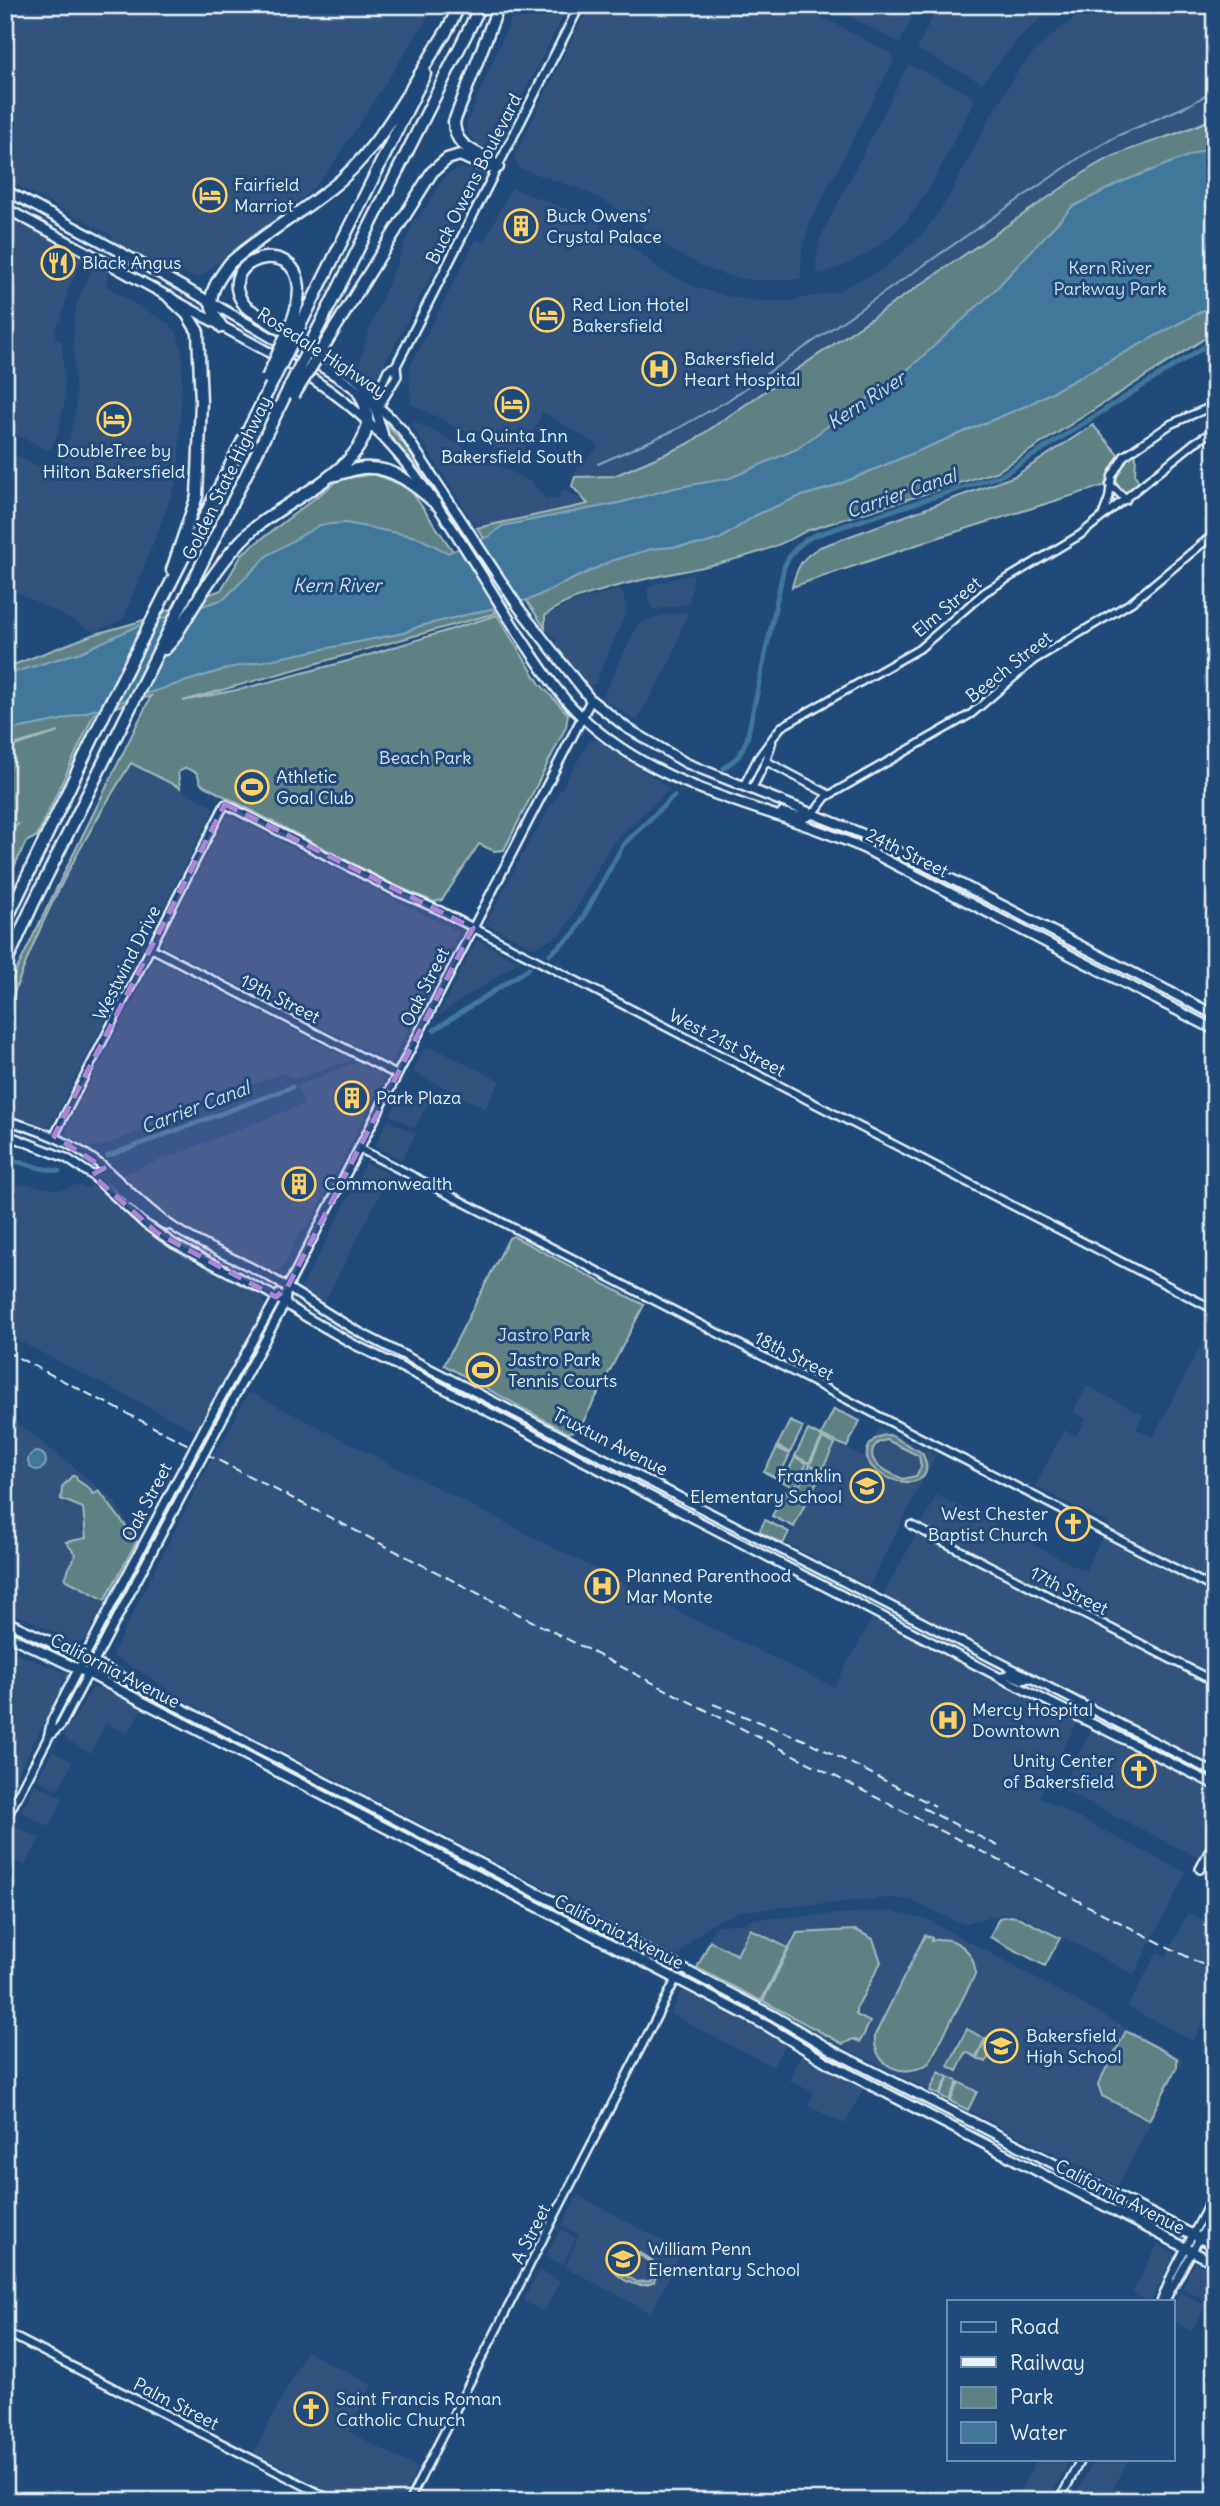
<svg xmlns="http://www.w3.org/2000/svg" width="1220" height="2506" viewBox="0 0 1220 2506" font-family="Delius,sans-serif">
	<rect width="100%" height="100%" fill="#1f4a7a"/>
	<filter id="ink" filterUnits="userSpaceOnUse"><feTurbulence type="fractalNoise" baseFrequency=".0143" numOctaves="2"/><feDisplacementMap in="SourceGraphic" scale="14" xChannelSelector="R" yChannelSelector="G"/><feConvolveMatrix kernelMatrix="1 2 1 2 8 2 1 2 1" color-interpolation-filters="sRGB"/></filter>
	<g filter="url(#ink)">
		<!-- built -->
		<path fill="#32537d" d="M5,5H436L328,172L306,195L198,278L168,270L115,243L111,235L5,179Z
			M517,5H569L498,143L482,147L468,135L466,124Z
			M590,5H799L892,54L894,60L810,222L802,251L801,278L791,280H753L728,276L704,268L671,250L631,218L603,200L579,189L519,168L514,157L582,19L586,18L590,9Z
			M828,5H906L914,13L900,43Z
			M938,5H1056L1021,36L982,83L918,50V46Z
			M1094,5H1215V117L1184,131L1123,151L1094,166L688,443L614,476L575,477V471L599,446L543,412L519,459L411,404L409,368L476,239L484,242L511,188L570,210L601,224L663,271L698,288L727,296L760,301H789L838,291L886,267L926,230L950,195L990,117L1017,72L1035,51L1057,31Z
			M910,65L967,93L973,97L974,102L930,188L907,220L890,237L867,254L842,267L819,274L816,271V260L821,236L907,67Z
			M461,168L472,170L478,183L393,350L374,380L358,368L367,335L415,218L418,219L446,175Z
			M5,214L84,256L69,287L61,321L57,324L54,338L62,342L65,401L58,433L51,449L47,450L5,429Z
			M95,262L109,270L106,286L169,324L177,332L183,356L178,479L124,618L95,632L5,586V449L53,474L61,467V457L69,439L76,407L73,340L76,304Z
			M414,421L533,483L546,499H557L563,490L589,503L477,528L414,428Z
			M694,573L689,604L652,610L647,591L651,585Z
			M621,589L627,607L624,618L595,684L586,685L554,643L557,641L545,628V616L576,601Z
			M688,611L671,660L637,721L602,698L638,624L663,615Z
			M590,740H599L670,789L611,844L563,933L534,948L486,924L528,844Z
			M131,763L211,805L213,811L52,1124L47,1126L5,1114V1020L18,981L59,887Z
			M228,815L459,932L391,1063L163,946L162,941Z
			M477,940L518,962L438,1016Z
			M154,960H158L352,1060L295,1079L282,1073L106,1145L88,1147L67,1134L66,1129Z
			M432,1047L500,1081L485,1109L413,1072L424,1050Z
			M357,1062L381,1075L384,1079L309,1225L298,1236L285,1265L280,1270L271,1272L185,1228L156,1207L122,1175L304,1104L297,1086Z
			M404,1090L428,1102L415,1128L390,1115Z
			M388,1120L416,1134L402,1160L375,1146Z
			M366,1163L390,1175L323,1305L304,1294L302,1287Z
			M23,1184L60,1190L76,1185L89,1188L92,1185L100,1189L146,1231L191,1259L194,1264L215,1270L263,1298L265,1306L195,1431L5,1334V1191Z
			M1214,1320L1215,1321V1866L1061,1789L1102,1709L883,1596L937,1495L1085,1571L1109,1524L1035,1486L1064,1430L1076,1435L1086,1419L1073,1412L1087,1386L1143,1415L1136,1429L1153,1437Z
			M252,1393L697,1621L834,1687L873,1617L1077,1722L1039,1797L1186,1873L1134,1975L1020,1915L1008,1913L962,1924L912,1901L891,1898L741,1911L709,1925L693,1939L678,1957L183,1700L138,1670L113,1657L112,1654L218,1446H221L247,1395Z
			M5,1414L70,1464L114,1501L137,1541L84,1642L75,1644L37,1623L5,1611Z
			M879,1427L935,1456L869,1586L786,1543L837,1443L864,1457Z
			M5,1649L67,1673L51,1710L5,1798Z
			M99,1688L142,1708L128,1734L106,1723L91,1753L66,1740L64,1733L92,1689Z
			M52,1751L73,1762L58,1790L37,1779Z
			M35,1784L64,1798L50,1827L21,1812Z
			M14,1825L40,1838L25,1866L5,1856V1842Z
			M888,1911L929,1920L1183,2059L1118,2186L818,2034L696,1965L714,1928L718,1925L745,1923L752,1919Z
			M1188,1913L1215,1926V1998L1193,2041L1128,2007L1157,1952L1166,1956Z
			M682,1990L786,2043L773,2067L670,2014Z
			M1215,2023V2056L1202,2049Z
			M801,2055L864,2088L845,2124L808,2106L814,2093L789,2080Z
			M578,2195L682,2251L651,2313L565,2267L579,2235L562,2226Z
			M560,2229L576,2238L563,2265L546,2256Z
			M1158,2244L1175,2253L1151,2301H1147L1132,2293Z
			M1195,2262L1215,2272V2304L1182,2288Z
			M539,2270L560,2281L544,2312L523,2301Z
			M1180,2292L1206,2305L1192,2331L1173,2321V2306Z
			M306,2351L372,2385L348,2431L418,2468L400,2501H349L254,2452Z
			M1037,2459H1070L1048,2501H1024L1017,2497Z
			M1094,2459H1129L1107,2501H1100L1078,2490Z"/>
		<!-- green -->
		<path fill="#608184" stroke="#a4b9be" stroke-width="2" fill-rule="evenodd" d="M1215,117V332L998,471L806,531C745,567 671,569 604,590C584,596 562,601 545,616V628L477,528L588,504L572,486L575,477L614,476L688,444L1094,166C1132,144 1176,138 1215,117Z
			M385,423L404,444L452,518L421,473L387,432L383,424Z
			M1093,425L1119,455L1110,470L1106,485L946,535L792,587C797,567 802,557 820,547L1015,476Z
			M1132,453L1136,456L1135,475L1140,484L1126,493L1118,486L1116,477L1125,460Z
			M375,474L409,488L496,613L183,701L246,688L359,658L497,615L540,684L568,714L566,727L504,850L494,851L479,844L442,900L434,902L390,883L201,784L197,773L186,768L178,772L180,788L131,763C80,844 34,929 5,1020V996L16,971L151,696L94,714L37,836L26,842L5,886L7,865L5,838L19,823L5,836V749L59,732L5,747V668L92,635L138,622L221,590L243,553L340,479Z
			M513,1236L644,1305L579,1430L568,1433L444,1365L509,1238Z
			M834,1409L860,1421L847,1447L821,1435Z
			M790,1421L803,1427L790,1453L777,1446Z
			M808,1430L822,1437L809,1463L795,1456Z
			M890,1435L922,1453C948,1504 848,1479 870,1444C875,1437 882,1435 890,1435ZM887,1440L919,1456L921,1467L916,1476L903,1479C892,1473 867,1466 873,1449C876,1442 881,1441 887,1440Z
			M823,1438L835,1444L822,1470L811,1465L822,1471L810,1496L797,1490Z
			M777,1448L790,1454L778,1479L764,1472Z
			M795,1457L807,1463L795,1488L783,1482Z
			M72,1476H76L77,1480L90,1489L93,1495L99,1491L137,1541L105,1600L65,1579L71,1563L76,1555L66,1542L86,1538L83,1508L61,1499L62,1487Z
			M785,1491L806,1502L794,1527L772,1516Z
			M765,1520L789,1532L783,1544L759,1532Z
			M128,1690L141,1693L372,1813L376,1818Z
			M388,1825L420,1838L522,1889L526,1896Z
			M541,1902L564,1912L671,1968Z
			M1011,1916L1020,1918L1060,1938L1045,1966L990,1937L999,1918Z
			M750,1929L788,1948L761,2001L697,1968L710,1941L737,1955Z
			M856,1930L873,1939L881,1962L856,2009V2015L870,2022L860,2042L853,2039L843,2044L763,2001L797,1933Z
			M925,1935L932,1938L931,1941C954,1934 976,1951 975,1975L929,2063C905,2080 872,2067 875,2035Z
			M967,2029L985,2039L976,2057L966,2052L957,2071L948,2066Z
			M1126,2031L1177,2058V2067L1149,2120L1102,2096L1098,2084Z
			M986,2039L995,2044L986,2062L977,2058Z
			M939,2072L948,2077L939,2095L930,2091Z
			M949,2077L958,2082L949,2100L940,2096Z
			M959,2082L977,2092L968,2110L950,2101Z
			M622,2250C637,2249 653,2257 658,2271L654,2282C634,2295 593,2265 622,2250ZM631,2252C642,2256 655,2261 655,2274L650,2281L637,2282L617,2270C612,2259 619,2251 631,2252Z"/>
		<!-- water -->
		<path fill="#3f779a" stroke="#83a8c0" stroke-width="2" d="M1215,143V304L1028,405L830,488L798,497L756,515L720,539L703,544L651,549L611,561L531,599L420,626L403,633L229,668L61,720L5,731V675L81,652L133,628L224,599L268,555L320,525L346,523L417,537L448,553L490,536L502,526L619,503L674,488L730,478L797,449L848,411L887,387L921,358L993,292L1072,207L1119,183L1206,149Z
			M28 1461a9 9 0 1 1 18 0a9 9 0 1 1-18 0Z"/>
		<g fill="none" stroke-linecap="round" stroke-linejoin="round">
			<!-- stream -->
			<path stroke="#83a8c0" stroke-width="2" d="M598,464L677,429L727,401L1082,156L1117,136L1189,105L1215,90"/>
			<!-- canal -->
			<path stroke="#3f779a" stroke-width="5" d="M724,768L739,756L747,739L784,567C790,553 799,543 813,536L1002,475L1215,340
				M550,954L574,934L623,845L674,796
				M434,1030L529,968
				M108,1156L292,1087
				M5,1158L40,1168L59,1171"/>
			<defs>
				<path id="tertiary" d="M1110,484L1126,500
					M1102,517L1109,498L1112,476L1124,456L1171,424L1215,405
					M766,761L830,795
					M744,785L758,758L781,727L919,649L985,592L1080,535L1194,443L1215,430
					M752,789L766,761L772,742
					M814,813L826,797L971,714L1034,660L1132,602L1215,533
					M151,948L397,1075
					M54,1136L225,804L397,892L439,910L1215,1310
					M360,1149L1215,1589
					M911,1525L1215,1682
					M1161,2301L1171,2276L1215,2192
					M1165,2301L1215,2210
					M5,2332L334,2501
					M409,2501L676,1979
					M1059,2501L1081,2459"/>
				<path id="secondary" d="M373,402L388,370L396,366
					M379,406L397,376L396,366L580,5
					M5,1120C40,1130 72,1142 101,1165C127,1187 149,1212 178,1230C208,1249 242,1261 273,1279C302,1296 329,1315 359,1332L1215,1773
					M5,1134L66,1158L92,1175L145,1224L174,1244L269,1293L306,1317L353,1344L427,1380L1001,1678L1215,1785
					M92,1175L101,1174L148,1215L167,1226
					M234,1397L285,1303L287,1288L591,700
					M216,1406L279,1294
					M1001,1678L1009,1674L1023,1680L1029,1678
					M48,1737L61,1725L137,1580
					M5,1820L48,1738L52,1720L127,1575
					M1200,1869L1215,1840"/>
				<path id="primary" d="M5,190C93,237 181,284 267,335C313,362 366,389 402,430L519,608L591,700L627,728L686,763L868,836L1215,1015
					M5,208C75,245 144,283 214,322C263,349 316,376 358,413C428,475 470,560 520,636C539,664 556,692 580,715C661,793 765,804 863,848L1215,1030
					M373,402L383,434
					M782,813L803,818L814,813
					M5,1621L75,1653L774,2016L835,2052L1215,2246
					M5,1634L95,1677L767,2026L828,2063L1215,2263"/>
				<path id="motorway" d="M444,36L460,5
					M498,167C481,150 455,152 454,122L499,5
					M169,297L187,314L198,332L201,402L197,496L172,570
					M291,324C331,224 202,253 246,307L355,377L365,385L373,402
					M300,326L425,74
					M222,327C202,302 213,286 230,263C265,232 307,210 342,179C385,140 416,78 447,30
					M315,335L481,5
					M327,341L432,172L447,159L460,155L486,167H498
					M331,476C342,474 352,469 363,468C393,466 416,486 436,504
					M165,649L173,640C196,603 218,562 250,532C286,497 399,458 359,393
					M5,923L106,711L272,383
					M5,966L34,902L287,392"/>
			</defs>
			<!-- tertiary casing -->
			<use href="#tertiary" stroke="#e8f1f8" stroke-width="11"/>
			<!-- secondary casing -->
			<use href="#secondary" stroke="#e8f1f8" stroke-width="12"/>
			<!-- primary casing -->
			<use href="#primary" stroke="#e8f1f8" stroke-width="13"/>
			<!-- motorway casing -->
			<use href="#motorway" stroke="#e8f1f8" stroke-width="15"/>
			<!-- tertiary -->
			<use href="#tertiary" stroke="#1f4a7a" stroke-width="6"/>
			<!-- secondary -->
			<use href="#secondary" stroke="#1f4a7a" stroke-width="7"/>
			<!-- primary -->
			<use href="#primary" stroke="#1f4a7a" stroke-width="8"/>
			<!-- motorway -->
			<use href="#motorway" stroke="#1f4a7a" stroke-width="10"/>
			<!-- rail -->
			<path stroke="#e8f1f8" stroke-width="2" stroke-dasharray="10 5" stroke-linecap="butt" d="M5,1351L1215,1971
				M713,1704L807,1741L935,1806
				M923,1808L998,1846"/>
			<defs>
				<path id="secondary-bridge" d="M127,1575L216,1406
					M137,1580L234,1397"/>
				<path id="motorway-bridge" d="M267,378L291,324
					M272,383L300,326
					M287,392L315,335
					M294,395L327,341"/>
			</defs>
			<!-- secondary-bridge casing -->
			<use href="#secondary-bridge" stroke="#e8f1f8" stroke-width="12" stroke-linecap="butt"/>
			<!-- motorway-bridge casing -->
			<use href="#motorway-bridge" stroke="#e8f1f8" stroke-width="15" stroke-linecap="butt"/>
			<!-- secondary-bridge -->
			<use href="#secondary-bridge" stroke="#1f4a7a" stroke-width="7"/>
			<!-- motorway-bridge -->
			<use href="#motorway-bridge" stroke="#1f4a7a" stroke-width="10"/>
		</g>
	</g>
	<!-- marked area -->
	<path fill="#ac85d9" fill-opacity="0.2" stroke="#ac85d9" stroke-width="5" stroke-dasharray="14 9" stroke-linejoin="round" d="M225,804L473,928L287,1288L276,1297L157,1233L92,1175L104,1168L54,1136Z"/>
	<!-- icons -->
	<defs>
		<symbol id="hotel-ring" viewBox="-11 -11 22 22"><circle r="9.5" fill="#1f4a7a" stroke="#ffd166" stroke-width="1.5"/><path d="M-6-4.5h1.5V1H6V5H4.5V3h-9V5H-6ZM-4 0a1.8 1.8 0 1 1 3.6 0ZM.5 0V-2.5h3Q6-2.5 6 0Z" fill="#ffd166"/></symbol>
		<symbol id="building-ring" viewBox="-11 -11 22 22"><circle r="9.5" fill="#1f4a7a" stroke="#ffd166" stroke-width="1.5"/><path d="M-4-6H4V6H1V3H-1V6H-4ZM-2.5-4.3h1.7v1.8h-1.7ZM.8-4.3h1.7v1.8H.8ZM-2.5-1h1.7V.8h-1.7ZM.8-1h1.7V.8H.8Z" fill="#ffd166"/></symbol>
		<symbol id="restaurant-ring" viewBox="-11 -11 22 22"><circle r="9.5" fill="#1f4a7a" stroke="#ffd166" stroke-width="1.5"/><path d="M-5-6h1v4h1v-4h1v4h1v-4h1v5L-1.5 .5V6h-2V.5L-5-1ZM5-6V6H3V1.5H1.5Q1.5-4 5-6Z" fill="#ffd166"/></symbol>
		<symbol id="hospital-ring" viewBox="-11 -11 22 22"><circle r="9.5" fill="#1f4a7a" stroke="#ffd166" stroke-width="1.5"/><path d="M-5-5h3v3.5h4V-5h3V5h-3V1.5h-4V5h-3Z" fill="#ffd166"/></symbol>
		<symbol id="stadium-ring" viewBox="-11 -11 22 22"><circle r="9.5" fill="#1f4a7a" stroke="#ffd166" stroke-width="1.5"/><path d="M0-5a6.5 5 0 1 0 0 10a6.5 5 0 1 0 0-10ZM-3.5-1.8h7v3.6h-7Z" fill="#ffd166"/></symbol>
		<symbol id="school-ring" viewBox="-11 -11 22 22"><circle r="9.5" fill="#1f4a7a" stroke="#ffd166" stroke-width="1.5"/><path d="M0-5L7-2L0 1L-7-2ZM-4 1L0 2.5L4 1V4Q0 6-4 4Z" fill="#ffd166"/></symbol>
		<symbol id="church-ring" viewBox="-11 -11 22 22"><circle r="9.5" fill="#1f4a7a" stroke="#ffd166" stroke-width="1.5"/><path d="M-1.2-6h2.4v3.5h3.3v2.4h-3.3V6h-2.4V-.1h-3.3v-2.4h3.3Z" fill="#ffd166"/></symbol>
	</defs>
	<g fill-rule="evenodd">
		<use href="#hotel-ring" x="191" y="176" width="38" height="38"/>
		<use href="#building-ring" x="502" y="207" width="38" height="38"/>
		<use href="#restaurant-ring" x="39" y="244" width="38" height="38"/>
		<use href="#hotel-ring" x="528" y="296" width="38" height="38"/>
		<use href="#hospital-ring" x="640" y="350" width="38" height="38"/>
		<use href="#hotel-ring" x="493" y="385" width="38" height="38"/>
		<use href="#hotel-ring" x="95" y="400" width="38" height="38"/>
		<use href="#stadium-ring" x="233" y="768" width="38" height="38"/>
		<use href="#building-ring" x="333" y="1079" width="38" height="38"/>
		<use href="#building-ring" x="280" y="1165" width="38" height="38"/>
		<use href="#stadium-ring" x="464" y="1351" width="38" height="38"/>
		<use href="#school-ring" x="848" y="1467" width="38" height="38"/>
		<use href="#church-ring" x="1054" y="1505" width="38" height="38"/>
		<use href="#hospital-ring" x="583" y="1567" width="38" height="38"/>
		<use href="#hospital-ring" x="929" y="1701" width="38" height="38"/>
		<use href="#church-ring" x="1120" y="1752" width="38" height="38"/>
		<use href="#school-ring" x="982" y="2027" width="38" height="38"/>
		<use href="#school-ring" x="604" y="2240" width="38" height="38"/>
		<use href="#church-ring" x="292" y="2390" width="38" height="38"/>
	</g>
	<g text-anchor="middle" stroke-width="6" stroke-linejoin="round" paint-order="stroke">
		<!-- street labels -->
		<g font-size="18" fill="#e8f1f8" stroke="#1f4a7a">
			<text transform="translate(474 179) rotate(-63)" y="6">Buck Owens Boulevard</text>
			<text transform="translate(322 353) rotate(33)" y="6">Rosedale Highway</text>
			<text transform="translate(227 478) rotate(-64)" y="6">Golden State Highway</text>
			<text transform="translate(947 607) rotate(-40)" y="6">Elm Street</text>
			<text transform="translate(1009 667) rotate(-38)" y="6">Beech Street</text>
			<text transform="translate(907 853) rotate(26)" y="6">24th Street</text>
			<text transform="translate(127 963) rotate(-63)" y="6">Westwind Drive</text>
			<text transform="translate(425 987) rotate(-63)" y="6">Oak Street</text>
			<text transform="translate(280 999) rotate(27)" y="6">19th Street</text>
			<text transform="translate(727 1043) rotate(27)" y="6">West 21st Street</text>
			<text transform="translate(794 1356) rotate(27)" y="6">18th Street</text>
			<text transform="translate(610 1442) rotate(27)" y="6">Truxtun Avenue</text>
			<text transform="translate(147 1502) rotate(-62)" y="6">Oak Street</text>
			<text transform="translate(1069 1591) rotate(27)" y="6">17th Street</text>
			<text transform="translate(115 1671) rotate(27)" y="6">California Avenue</text>
			<text transform="translate(619 1932) rotate(27)" y="6">California Avenue</text>
			<text transform="translate(1120 2197) rotate(27)" y="6">California Avenue</text>
			<text transform="translate(531 2234) rotate(-63)" y="6">A Street</text>
			<text transform="translate(176 2404) rotate(27)" y="6">Palm Street</text>
		</g>
		<!-- poi labels -->
		<g font-size="18" fill="#e8f1f8" stroke="#1f4a7a" text-anchor="start">
			<text x="234" y="191">Fairfield<tspan x="234" dy="21">Marriot</tspan></text>
			<text x="546" y="222">Buck Owens'<tspan x="546" dy="21">Crystal Palace</tspan></text>
			<text x="82" y="269">Black Angus</text>
			<text x="572" y="311">Red Lion Hotel<tspan x="572" dy="21">Bakersfield</tspan></text>
			<text x="684" y="365">Bakersfield<tspan x="684" dy="21">Heart Hospital</tspan></text>
			<text x="512" y="442" text-anchor="middle">La Quinta Inn<tspan x="512" dy="21">Bakersfield South</tspan></text>
			<text x="114" y="457" text-anchor="middle">DoubleTree by<tspan x="114" dy="21">Hilton Bakersfield</tspan></text>
			<text x="276" y="783">Athletic<tspan x="276" dy="21">Goal Club</tspan></text>
			<text x="376" y="1104">Park Plaza</text>
			<text x="324" y="1190">Commonwealth</text>
			<text x="508" y="1366">Jastro Park<tspan x="508" dy="21">Tennis Courts</tspan></text>
			<text x="842" y="1482" text-anchor="end">Franklin<tspan x="842" dy="21">Elementary School</tspan></text>
			<text x="1048" y="1520" text-anchor="end">West Chester<tspan x="1048" dy="21">Baptist Church</tspan></text>
			<text x="626" y="1582">Planned Parenthood<tspan x="626" dy="21">Mar Monte</tspan></text>
			<text x="972" y="1716">Mercy Hospital<tspan x="972" dy="21">Downtown</tspan></text>
			<text x="1114" y="1767" text-anchor="end">Unity Center<tspan x="1114" dy="21">of Bakersfield</tspan></text>
			<text x="1026" y="2042">Bakersfield<tspan x="1026" dy="21">High School</tspan></text>
			<text x="648" y="2255">William Penn<tspan x="648" dy="21">Elementary School</tspan></text>
			<text x="336" y="2405">Saint Francis Roman<tspan x="336" dy="21">Catholic Church</tspan></text>
		</g>
		<!-- park labels -->
		<g font-size="18" fill="#d4e0e7" stroke="#1f4a7a">
			<text x="1110" y="274">Kern River<tspan x="1110" dy="21">Parkway Park</tspan></text>
			<text x="425" y="764">Beach Park</text>
			<text x="544" y="1341">Jastro Park</text>
		</g>
		<!-- water labels -->
		<g font-size="19" font-style="italic" fill="#cfdfea" stroke="#1f4a7a">
			<text transform="translate(866 400) rotate(-33)" y="7">Kern River</text>
			<text transform="translate(901 493) rotate(-19)" y="7">Carrier Canal</text>
			<text x="337" y="592">Kern River</text>
			<text transform="translate(195 1107) rotate(-21)" y="7">Carrier Canal</text>
		</g>
	</g>
	<!-- margin -->
	<rect width="1220" height="2506" fill="none" stroke="#1f4a7a" stroke-width="28"/>
	<rect x="14" y="14" width="1192" height="2478" fill="none" stroke="#e8f1f8" stroke-width="2.5" filter="url(#ink)"/>
	<!-- legend -->
	<rect x="947" y="2300" width="228" height="161" fill="#1f4a7a" stroke="#6f8dac" stroke-width="2"/>
	<rect x="961" y="2322" width="35" height="10" fill="#1f4a7a" stroke="#6f8dac" stroke-width="2"/>
	<text x="1010" y="2334" font-size="21" fill="#e8f1f8">Road</text>
	<rect x="961" y="2357" width="35" height="10" fill="#e8f1f8" stroke="#6f8dac" stroke-width="2"/>
	<text x="1010" y="2370" font-size="21" fill="#e8f1f8">Railway</text>
	<rect x="961" y="2387" width="35" height="21" fill="#608184" stroke="#6f8dac" stroke-width="2"/>
	<text x="1010" y="2404" font-size="21" fill="#e8f1f8">Park</text>
	<rect x="961" y="2422" width="35" height="21" fill="#3f779a" stroke="#6f8dac" stroke-width="2"/>
	<text x="1010" y="2440" font-size="21" fill="#e8f1f8">Water</text>
</svg>
